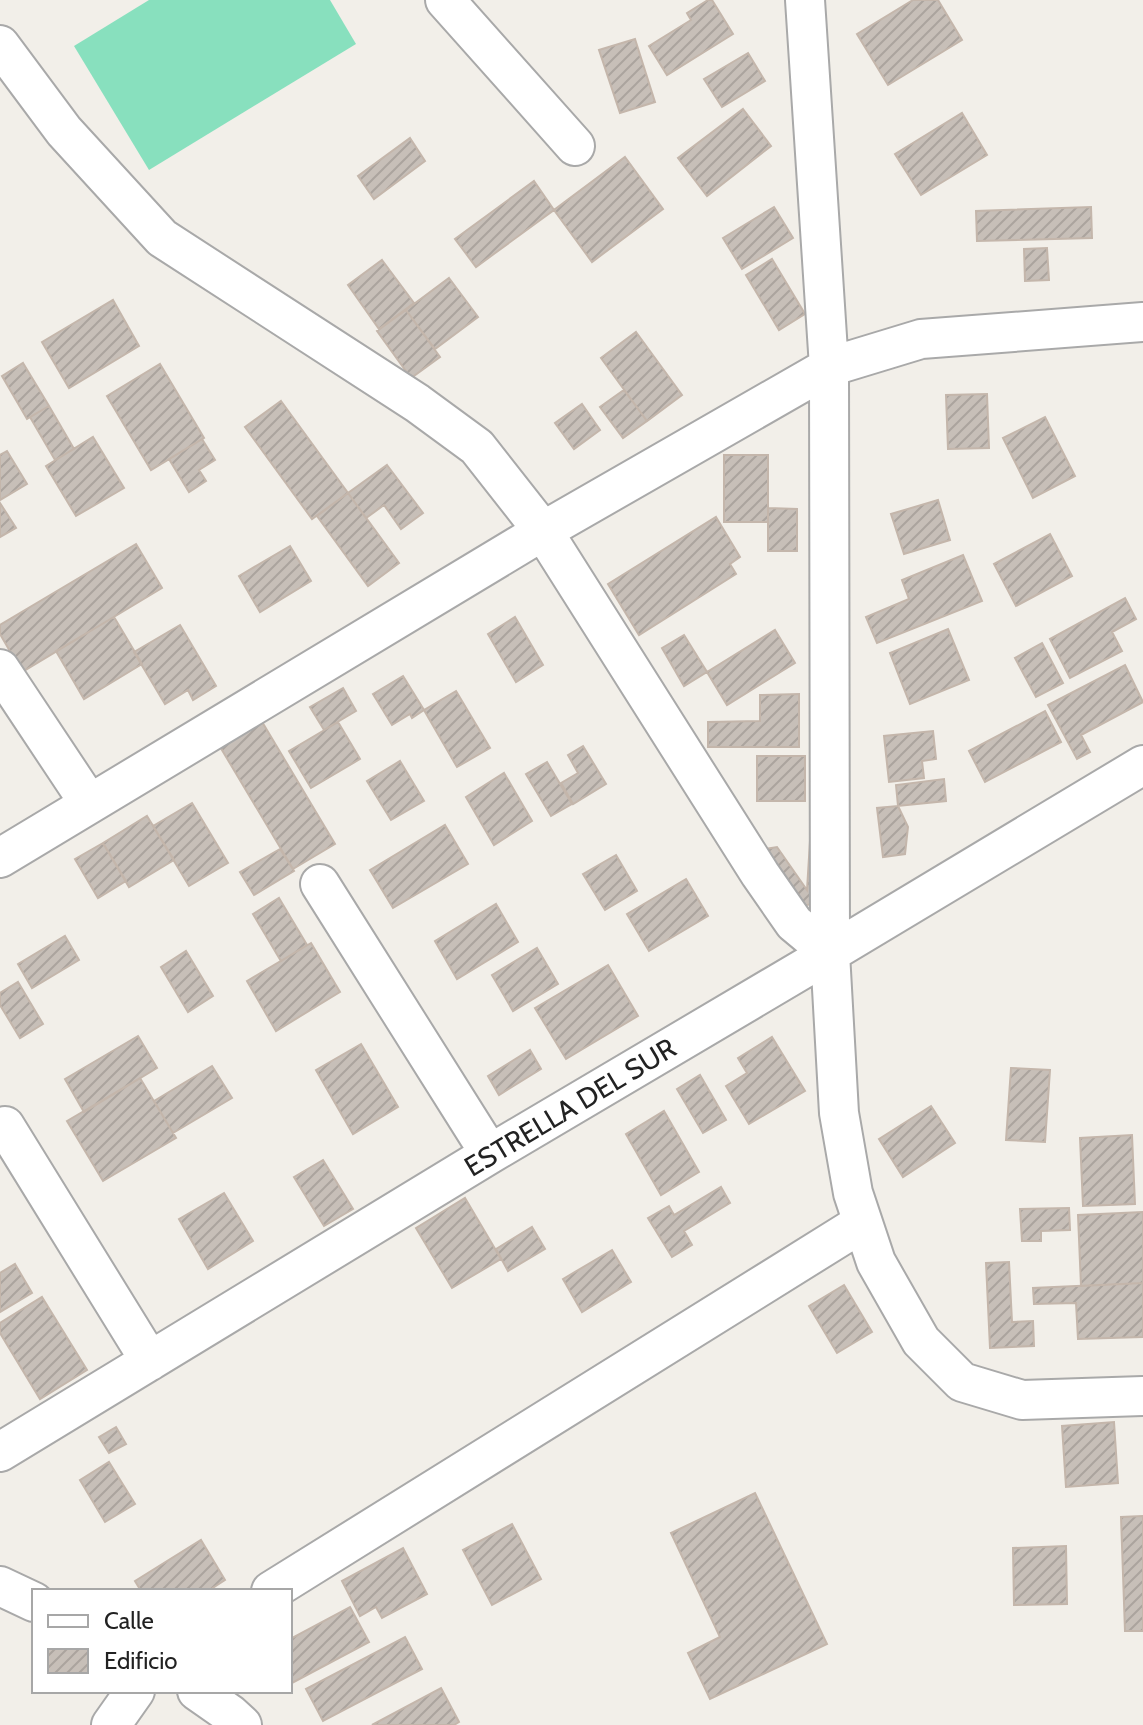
<svg xmlns="http://www.w3.org/2000/svg" width="1143" height="1725" viewBox="0 0 1143 1725" font-family="Cabin,sans-serif">
	<defs>
		<pattern id="building-hatch" width="6" height="6" patternUnits="userSpaceOnUse" patternTransform="scale(2)"><rect width="6" height="6" fill="#c7bfb8"/><path d="M-1 1l2-2M0 6l6-6M5 7l2-2" fill="none" stroke="#aba49e"/></pattern>
	</defs>
	<rect width="100%" height="100%" fill="#f2efe9"/>
	<!-- pitch -->
	<path fill="#88e0be" d="M149,0H330L356,44L149,170L74,46Z"/>
	<!-- building -->
	<path fill="url(#building-hatch)" stroke="#c4b6ab" stroke-width="2" d="M708,0H712L733,34L667,75L649,46L691,20L687,13Z
		M913,0H938L962,40L888,85L857,34Z
		M635,39L655,102L620,113L599,50Z
		M748,53L765,81L722,107L704,79Z
		M743,109L771,146L707,196L678,158Z
		M962,113L987,155L921,195L895,154Z
		M410,138L425,161L374,199L358,176Z
		M625,157L663,209L592,262L554,210Z
		M534,181L554,210L476,267L455,239Z
		M774,207L793,238L742,269L723,238Z
		M1091,207L1092,238L977,241L976,211Z
		M1047,248L1049,280L1025,281L1024,249Z
		M772,259L805,314L779,330L746,275Z
		M382,260L414,303L379,329L348,285Z
		M449,278L478,317L435,349L406,310Z
		M113,300L139,346L69,388L42,342Z
		M406,310L440,357L411,378L377,331Z
		M636,332L682,395L647,421L601,358Z
		M23,363L49,406L27,419L2,376Z
		M160,364L204,438L151,470L107,396Z
		M624,390L647,421L623,438L600,407Z
		M987,394L989,448L948,449L946,395Z
		M281,401L348,493L312,519L245,427Z
		M582,404L600,430L574,449L555,423Z
		M49,406L74,449L55,460L30,417Z
		M1045,417L1075,476L1033,498L1003,438Z
		M93,437L124,488L76,516L46,466Z
		M202,439L215,460L199,470L206,481L189,492L169,459Z
		M7,451L27,484L0,500V455Z
		M724,455H768V522H724Z
		M387,465L423,513L401,529L384,505L366,518L348,493Z
		M348,493L399,563L368,586L317,516Z
		M938,500L950,540L904,554L891,514Z
		M0,503L16,528L0,537Z
		M768,508L797,509V551H768Z
		M716,517L740,557L730,564L736,574L639,635L608,584Z
		M1050,534L1072,576L1016,606L994,564Z
		M136,544L162,588L22,672L0,634V625Z
		M290,546L311,581L260,612L239,576Z
		M963,555L982,601L877,643L866,617L909,599L902,580Z
		M1125,598L1136,619L1112,632L1122,651L1070,678L1050,639Z
		M114,617L142,664L84,699L56,651Z
		M515,617L543,665L516,682L488,634Z
		M180,625L216,686L193,700L188,690L165,704L134,652Z
		M948,629L969,680L910,704L890,653Z
		M775,630L795,663L727,705L707,672Z
		M684,635L707,672L684,686L662,648Z
		M1042,643L1063,683L1036,697L1015,658Z
		M1125,665L1143,702L1081,735L1090,752L1077,759L1048,705Z
		M403,676L424,710L412,718L410,714L392,725L373,694Z
		M343,688L356,711L324,730L310,707Z
		M456,691L490,748L457,767L424,710Z
		M799,694V747H708V722L760,721V695Z
		M1045,711L1061,742L985,782L969,751Z
		M258,715L335,844L293,869L216,740Z
		M338,722L360,759L311,788L289,751Z
		M933,731L936,759L922,761L924,778L889,782L884,736Z
		M583,746L606,784L573,804L561,783L578,773L568,755Z
		M757,756H805V801H757Z
		M400,761L424,801L391,820L367,781Z
		M547,762L572,804L551,816L526,774Z
		M504,773L532,821L494,845L466,797Z
		M944,779L946,801L898,806L896,785Z
		M192,803L228,863L189,886L153,826Z
		M898,806L908,827L905,854L883,857L877,808Z
		M147,816L174,860L129,887L103,843Z
		M445,825L468,864L393,908L370,870Z
		M821,840L825,902L801,906L765,849L777,847L807,890L810,841Z
		M103,843L126,881L98,898L75,859Z
		M280,849L294,871L254,895L240,872Z
		M616,855L637,891L605,910L583,874Z
		M686,879L708,916L649,951L627,914Z
		M279,898L307,945L281,961L253,914Z
		M496,904L518,942L457,979L435,941Z
		M65,936L79,960L32,988L18,964Z
		M311,943L340,992L276,1031L247,981Z
		M537,948L558,984L513,1011L492,975Z
		M186,951L213,996L188,1012L161,967Z
		M608,965L638,1016L566,1059L535,1008Z
		M18,982L43,1024L20,1038L0,1005V993Z
		M138,1036L157,1068L84,1112L65,1079Z
		M772,1037L805,1091L749,1124L726,1086L747,1073L738,1058Z
		M361,1044L398,1107L353,1134L316,1070Z
		M530,1050L541,1069L499,1095L488,1076Z
		M212,1066L232,1098L173,1133L154,1101Z
		M1011,1068L1050,1070L1045,1142L1006,1140Z
		M700,1075L726,1120L703,1133L677,1089Z
		M140,1078L176,1138L103,1181L67,1121Z
		M931,1106L955,1143L903,1177L879,1139Z
		M664,1111L699,1172L661,1195L626,1134Z
		M1132,1135L1135,1204L1083,1206L1080,1138Z
		M323,1160L353,1209L324,1226L294,1177Z
		M721,1187L730,1203L684,1231L692,1245L672,1257L648,1218L669,1206L674,1215Z
		M224,1193L253,1241L208,1269L179,1219Z
		M465,1198L501,1259L452,1288L416,1228Z
		M1069,1208L1070,1230L1041,1231V1241H1022L1020,1209Z
		M1143,1212V1283L1081,1286L1078,1215Z
		M532,1227L545,1249L508,1271L496,1249Z
		M612,1250L631,1282L582,1312L563,1279Z
		M1009,1262L1012,1322L1033,1321L1034,1346L990,1348L986,1263Z
		M15,1264L32,1293L0,1312V1273Z
		M1143,1283V1337L1078,1339L1076,1303L1034,1304L1033,1288Z
		M844,1285L872,1332L837,1353L809,1306Z
		M42,1297L87,1370L40,1399L0,1333V1323Z
		M1114,1422L1118,1483L1066,1487L1062,1426Z
		M116,1427L126,1444L109,1453L99,1437Z
		M109,1462L135,1504L105,1522L80,1480Z
		M755,1493L827,1644L710,1699L688,1653L720,1637L671,1533Z
		M1143,1516V1631H1125L1121,1517Z
		M512,1524L541,1579L492,1605L463,1550Z
		M201,1540L225,1580L208,1591H141L135,1581Z
		M1066,1546L1067,1604L1014,1605L1013,1548Z
		M403,1548L427,1594L382,1618L376,1607L360,1616L342,1581Z
		M350,1607L369,1642L290,1684V1639Z
		M405,1637L422,1669L323,1721L306,1689Z
		M441,1688L459,1722L454,1725H372Z"/>
	<g fill="none" stroke-linecap="round" stroke-linejoin="round">
		<defs>
			<path id="minor" d="M445,0L575,146
				M805,0L829,367L830,953L839,1113L853,1193L876,1262L921,1341L962,1382L1022,1400L1143,1396
				M0,45L64,131L162,238L417,403L477,447L543,531L760,874L794,923L830,953
				M0,669L89,803
				M0,858L543,531L829,367L921,339L1143,322
				M320,884L490,1154
				M5,1126L150,1361
				M0,1452L490,1154L830,953L1143,765
				M0,1586L34,1602
				M271,1591L862,1223
				M197,1691L230,1714L242,1725
				M111,1725L135,1691"/>
		</defs>
		<!-- minor casing -->
		<use href="#minor" stroke="#a9a9a9" stroke-width="42"/>
		<!-- minor -->
		<use href="#minor" stroke="#fff" stroke-width="38"/>
	</g>
	<g text-anchor="middle" stroke-width="6" stroke-linejoin="round" paint-order="stroke">
		<!-- street labels -->
		<g font-size="28" fill="#222" stroke="#fff">
			<text transform="translate(570 1107) rotate(-31)" y="10">ESTRELLA DEL SUR</text>
		</g>
	</g>
	<!-- legend -->
	<rect x="32" y="1589" width="260" height="104" fill="#ffffff" stroke="#a7a7a7" stroke-width="2"/>
	<rect x="48" y="1615" width="40" height="12" fill="#ffffff" stroke="#a7a7a7" stroke-width="2"/>
	<text x="104" y="1629" font-size="24" fill="#222222">Calle</text>
	<rect x="48" y="1649" width="40" height="24" fill="url(#building-hatch)" stroke="#a7a7a7" stroke-width="2"/>
	<text x="104" y="1669" font-size="24" fill="#222222">Edificio</text>
</svg>
